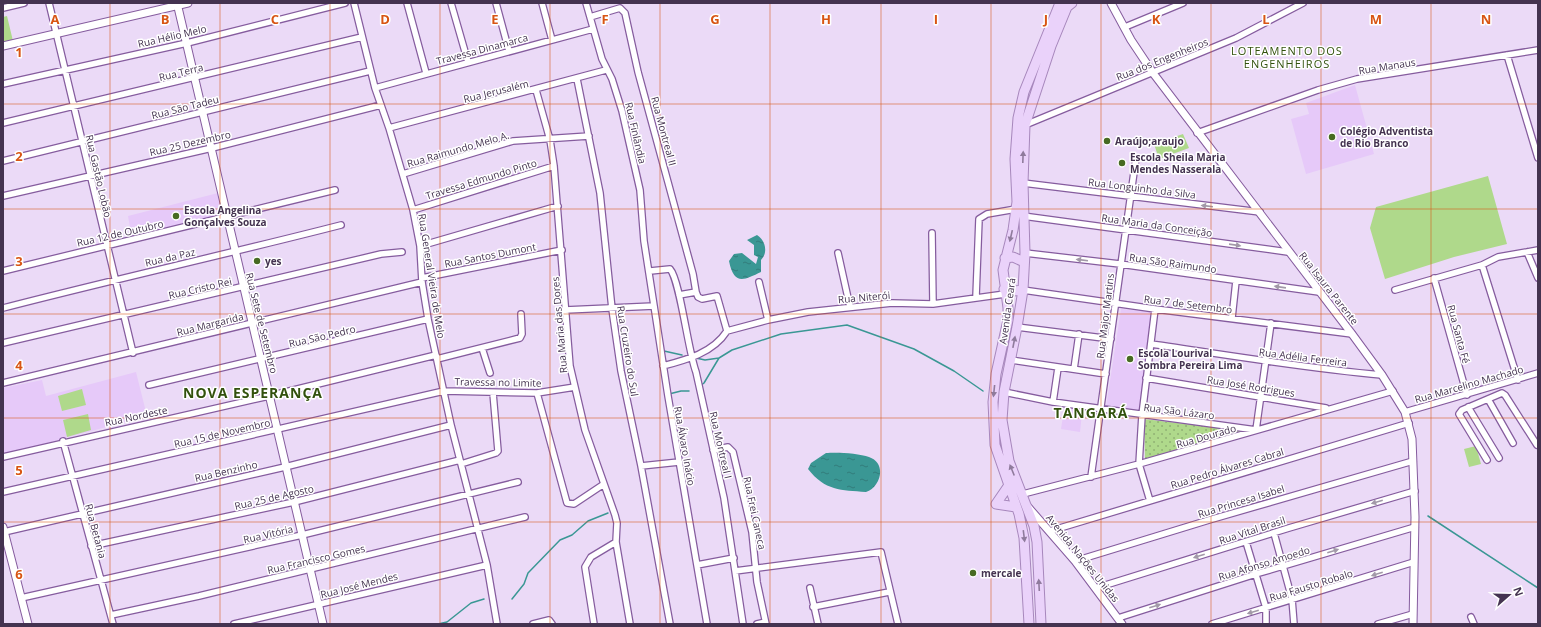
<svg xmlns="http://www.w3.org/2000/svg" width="1541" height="627" viewBox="0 0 1541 627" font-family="'Open Sans',sans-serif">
	<defs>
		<pattern id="green-dots" width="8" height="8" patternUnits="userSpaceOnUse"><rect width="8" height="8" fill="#afd98b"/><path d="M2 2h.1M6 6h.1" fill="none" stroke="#90b174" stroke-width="1.8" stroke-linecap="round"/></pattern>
		<pattern id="water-ripples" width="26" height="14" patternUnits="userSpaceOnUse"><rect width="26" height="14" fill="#3a9794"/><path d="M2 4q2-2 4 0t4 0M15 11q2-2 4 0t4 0" fill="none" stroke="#327c7b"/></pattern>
	</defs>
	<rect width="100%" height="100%" fill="#ebdaf7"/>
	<!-- built -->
	<path fill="#e6c9f9" d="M1355,85L1374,154L1306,174L1291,119L1309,114L1306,103Z
		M218,193L224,215L132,238L128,216Z
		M1121,309L1152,312L1141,411L1106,407Z
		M136,372L147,416L3,455V388L42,380L46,396Z
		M1070,407L1078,408L1077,412L1082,413L1080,432L1061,429L1064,410L1070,411Z"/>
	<!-- green -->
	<path fill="url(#green-dots)" d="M1144,419L1244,431L1145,460Z"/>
	<!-- pitch -->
	<path fill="#afd98b" d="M7,16L13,41L3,43V17Z
		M1183,134L1189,148L1159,159L1154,144Z
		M1488,176L1507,244L1454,257L1385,279L1370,228L1376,207Z
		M82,389L86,405L62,411L58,396Z
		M88,414L91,430L67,437L63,420Z
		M1476,446L1481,464L1469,467L1464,449Z"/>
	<!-- water -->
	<path fill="url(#water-ripples)" d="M757,235C766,241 768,253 761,260V272C744,280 734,286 729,261L734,254L742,253L756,264L758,257L754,255V245L747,240Z
		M826,453C836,452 859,453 869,457C887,463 881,487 866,492C841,490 825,491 808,469L811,463Z"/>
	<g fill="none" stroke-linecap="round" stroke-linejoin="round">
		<!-- stream -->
		<path stroke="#3a9794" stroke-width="1.5" d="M664,351L682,355
			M696,358L705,360L719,358
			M700,386L704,383L719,358L732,350L781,334L847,325L914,349L954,371L983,391
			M669,394L681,391H689
			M1428,516L1538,588
			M512,599L524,584L528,573L560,540L572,535L588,521L608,513
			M438,624L447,622L471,603L484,599"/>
		<defs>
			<path id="minor" d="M49,3L133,353
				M354,3L375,88L389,128L413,210L420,246L422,282L428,319L451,425L487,565L497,624
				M407,3L426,73
				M451,3L468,62
				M496,3L509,51
				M542,3L552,40
				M586,3L602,59L612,79L622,111L640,190L644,241L668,396L707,624
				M3,8L24,3
				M590,17L620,8L625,13L638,72L693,274L696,292
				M1125,27L1183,3
				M1507,55L1538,158
				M577,79L600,193L612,309L621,371L641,466L670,624
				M3,84L187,43L345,3
				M375,88L593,29
				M536,90L550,140L554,166L570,366L585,430L615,515L617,523L616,542L630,624
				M3,123L362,37
				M1025,125L1236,38L1303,3
				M389,128L606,70
				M1197,133L1318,90L1357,79L1538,50
				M3,161L370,71
				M403,174L513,141L589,136
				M1023,183L1260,212
				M3,196L212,148L381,105
				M413,210L554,166
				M1023,216L1288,252
				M932,233L933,304
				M420,246L558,206
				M1527,252L1538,278
				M838,253L850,307
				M1025,253L1120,264L1319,292
				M1482,265L1518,380
				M3,271L335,190
				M650,271L670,269C680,280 688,351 696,372L724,498L743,624
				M422,278L562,250
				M1434,278L1467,395
				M759,282L768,320
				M1023,290L1155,309L1352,334
				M1395,290L1482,265L1498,257L1538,250
				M679,295L696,292L698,297L702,299L717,296L727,331
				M976,297L979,219L987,214L1016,209
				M3,308C115,279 228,254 341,225
				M565,310L654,306
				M1232,318L1236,281
				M1017,327L1111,339
				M727,331L768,320L808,312L892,303L933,304L1005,294
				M3,343L381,254L402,252
				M1151,344C1228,355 1304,368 1382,375
				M482,348L490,373
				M437,359L520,338L522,334L521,314
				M1011,360L1106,374
				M663,366C686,360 713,353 727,331
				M1074,369L1079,334
				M1146,378L1326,408
				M3,383L422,282
				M149,385L428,319
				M1004,392L1053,402L1256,430L1271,323
				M537,393L567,503L574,504L604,484
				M1488,399L1513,443
				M1053,402L1058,368
				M1468,407L1499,458
				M1405,412L1538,373
				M63,441L113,624
				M713,450L728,447L733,452L752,532L757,582L766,624
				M3,457L269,396L436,355
				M1487,460L1459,414L1462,410L1502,393L1505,395L1537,445
				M461,464L496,453L498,451L493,393
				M641,466L679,462
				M1091,477L1136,158
				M3,492L444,391L537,393L575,387
				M1023,494L1139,464L1393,391
				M1150,501L1139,464L1142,415L1155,309
				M1050,531L1409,423
				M4,532L285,467L451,425
				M1274,533L1292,599L1294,624
				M1246,542L1266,608V624
				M91,546L294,502L460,460
				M1075,561L1209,520L1413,461
				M697,565L734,558
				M735,571L881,552L898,624
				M810,588L818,624
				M1096,588L1289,528L1415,491
				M21,598L302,535L518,482
				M813,607L889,592
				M111,615L199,596L525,517
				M1471,617L1474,624
				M1118,618L1256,574L1415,527
				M234,624L487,565
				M533,624L549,620L552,624
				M594,624L585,567L591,557L616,542
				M757,624L765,622
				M1212,624L1414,562
				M1378,624L1413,614"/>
			<path id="tertiary" d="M177,3L323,624
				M1111,3L1131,40L1153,73L1352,334L1382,375L1405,412L1412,439L1415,517L1413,624
				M3,46L188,3
				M1028,507L1075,561L1122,624
				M3,527L28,624"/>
			<path id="primary" d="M1005,258L1013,257L1024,262
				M1004,289L1014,291L1023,290
				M996,504L1009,485
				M996,504L1016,507
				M1029,624L1024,538L1019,514L995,445L993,402L996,374L1008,320V308L1003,270L1013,230L1017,202L1015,159L1018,118L1024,92L1060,3
				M1041,624L1037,542L1034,526L1009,461L1002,420L1004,392L1017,327L1023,290L1025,253L1023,183L1025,125L1051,46L1067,7L1072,3"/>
		</defs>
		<!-- minor casing -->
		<use href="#minor" stroke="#855c9e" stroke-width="8"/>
		<!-- tertiary casing -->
		<use href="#tertiary" stroke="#855c9e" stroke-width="9"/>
		<!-- primary casing -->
		<use href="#primary" stroke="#a787bc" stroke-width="11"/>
		<!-- minor -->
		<use href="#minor" stroke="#fff" stroke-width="5.5"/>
		<!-- tertiary -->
		<use href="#tertiary" stroke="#fff" stroke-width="7"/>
		<!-- primary -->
		<use href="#primary" stroke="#ead2fa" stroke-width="9"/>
	</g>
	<!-- one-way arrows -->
	<defs><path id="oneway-solid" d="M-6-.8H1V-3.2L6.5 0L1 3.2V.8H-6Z"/></defs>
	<g fill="#8f7b9c">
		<use href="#oneway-solid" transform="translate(1023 157) rotate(-88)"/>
		<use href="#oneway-solid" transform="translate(1011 236) rotate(103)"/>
		<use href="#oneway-solid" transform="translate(1014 342) rotate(-79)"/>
		<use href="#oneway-solid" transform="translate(994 391) rotate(96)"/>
		<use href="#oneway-solid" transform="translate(1012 470) rotate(-112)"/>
		<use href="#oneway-solid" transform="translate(1024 536) rotate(83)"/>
		<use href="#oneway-solid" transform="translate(1039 585) rotate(-93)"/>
	</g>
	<g fill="#a299a8">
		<use href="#oneway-solid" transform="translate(1207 206) rotate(-173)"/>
		<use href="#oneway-solid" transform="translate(1235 245) rotate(8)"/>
		<use href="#oneway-solid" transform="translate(1082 260) rotate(-173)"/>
		<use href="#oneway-solid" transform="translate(1280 287) rotate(-172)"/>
		<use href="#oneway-solid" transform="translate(1377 502) rotate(164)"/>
		<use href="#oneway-solid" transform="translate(1333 551) rotate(-17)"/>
		<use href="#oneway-solid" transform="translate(1199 556) rotate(163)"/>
		<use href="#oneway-solid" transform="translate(1377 574) rotate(163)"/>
		<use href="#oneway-solid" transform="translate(1155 606) rotate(-18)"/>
		<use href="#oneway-solid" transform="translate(1253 612) rotate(164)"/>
	</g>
	<!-- grid -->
	<path fill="none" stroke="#d85513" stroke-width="1" stroke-opacity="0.55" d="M110,3V624M220,3V624M330,3V624M440,3V624M550,3V624M660,3V624M770,3V624M881,3V624M991,3V624M1101,3V624M1211,3V624M1321,3V624M1431,3V624M3,104H1538M3,209H1538M3,314H1538M3,418H1538M3,522H1538"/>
	<!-- markers -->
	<g fill="#476a22" stroke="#fff" stroke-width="1.5">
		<circle cx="1332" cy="137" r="4"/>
		<circle cx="1107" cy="141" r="4"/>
		<circle cx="1122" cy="163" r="4"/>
		<circle cx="176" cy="216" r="4"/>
		<circle cx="257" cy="261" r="4"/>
		<circle cx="1130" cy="359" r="4"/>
		<circle cx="973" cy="573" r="4"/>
	</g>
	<g text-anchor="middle" stroke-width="3" stroke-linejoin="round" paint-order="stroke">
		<!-- street labels -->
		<g font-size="10" fill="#443350" stroke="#fff">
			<text transform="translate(172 36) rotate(-13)" y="4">Rua Hélio Melo</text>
			<text transform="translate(482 49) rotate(-15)" y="4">Travessa Dinamarca</text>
			<text transform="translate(1162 59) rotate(-22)" y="4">Rua dos Engenheiros</text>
			<text transform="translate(1387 66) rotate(-9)" y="4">Rua Manaus</text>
			<text transform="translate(181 72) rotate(-14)" y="4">Rua Terra</text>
			<text transform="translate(496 91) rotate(-14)" y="4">Rua Jerusalém</text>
			<text transform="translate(185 107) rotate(-14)" y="4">Rua São Tadeu</text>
			<text transform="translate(664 131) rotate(75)" y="4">Rua Montreal II</text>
			<text transform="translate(636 133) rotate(77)" y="4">Rua Finlândia</text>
			<text transform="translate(190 143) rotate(-13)" y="4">Rua 25 Dezembro</text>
			<text transform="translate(458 149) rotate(-16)" y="4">Rua Raimundo Melo A.</text>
			<text transform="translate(99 176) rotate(77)" y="4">Rua Gastão Lobão</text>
			<text transform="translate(481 179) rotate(-17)" y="4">Travessa Edmundo Pinto</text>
			<text transform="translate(1142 188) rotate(7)" y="4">Rua Longuinho da Silva</text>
			<text transform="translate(1157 225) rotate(8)" y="4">Rua Maria da Conceição</text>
			<text transform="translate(120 233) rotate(-13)" y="4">Rua 12 de Outubro</text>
			<text transform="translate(490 255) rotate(-11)" y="4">Rua Santos Dumont</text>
			<text transform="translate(170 257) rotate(-13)" y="4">Rua da Paz</text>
			<text transform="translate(1173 263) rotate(8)" y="4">Rua São Raimundo</text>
			<text transform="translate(432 276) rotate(81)" y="4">Rua General Vieira de Melo</text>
			<text transform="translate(200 288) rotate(-13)" y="4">Rua Cristo Rei</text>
			<text transform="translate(1329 288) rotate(52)" y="4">Rua Isaura Parente</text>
			<text transform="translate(864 297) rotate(-5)" y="4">Rua Niterói</text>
			<text transform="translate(1188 304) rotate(7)" y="4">Rua 7 de Setembro</text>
			<text transform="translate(1007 311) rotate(-82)" y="4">Avenida Ceará</text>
			<text transform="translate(1105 316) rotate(-83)" y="4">Rua Major Martins</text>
			<text transform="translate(262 323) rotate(76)" y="4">Rua Sete de Setembro</text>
			<text transform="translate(210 324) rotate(-14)" y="4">Rua Margarida</text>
			<text transform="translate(559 325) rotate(-95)" y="4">Rua Maria das Dores</text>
			<text transform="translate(1459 334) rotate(75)" y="4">Rua Santa Fé</text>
			<text transform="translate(322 336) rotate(-13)" y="4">Rua São Pedro</text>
			<text transform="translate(628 351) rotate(81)" y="4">Rua Cruzeiro do Sul</text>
			<text transform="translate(1303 357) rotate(7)" y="4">Rua Adélia Ferreira</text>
			<text transform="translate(498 382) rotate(1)" y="4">Travessa no Limite</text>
			<text transform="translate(1469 384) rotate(-16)" y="4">Rua Marcelino Machado</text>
			<text transform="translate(1251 386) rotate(9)" y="4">Rua José Rodrigues</text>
			<text transform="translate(1179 411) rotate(7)" y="4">Rua São Lázaro</text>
			<text transform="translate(136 416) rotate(-12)" y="4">Rua Nordeste</text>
			<text transform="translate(222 433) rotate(-13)" y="4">Rua 15 de Novembro</text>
			<text transform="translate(1206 436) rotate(-16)" y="4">Rua Dourado</text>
			<text transform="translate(721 445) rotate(77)" y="4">Rua Montreal I</text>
			<text transform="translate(685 446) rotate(80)" y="4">Rua Álvaro Inácio</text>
			<text transform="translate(1227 468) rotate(-17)" y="4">Rua Pedro Álvares Cabral</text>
			<text transform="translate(226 471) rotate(-13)" y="4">Rua Benzinho</text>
			<text transform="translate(274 497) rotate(-13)" y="4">Rua 25 de Agosto</text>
			<text transform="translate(1241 501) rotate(-17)" y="4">Rua Princesa Isabel</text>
			<text transform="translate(755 513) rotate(78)" y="4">Rua Frei Caneca</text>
			<text transform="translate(1252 530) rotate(-18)" y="4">Rua Vital Brasil</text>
			<text transform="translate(96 531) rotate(75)" y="4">Rua Betania</text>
			<text transform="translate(268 534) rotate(-13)" y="4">Rua Vitória</text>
			<text transform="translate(1083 558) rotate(51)" y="4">Avenida Nações Unidas</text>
			<text transform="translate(316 559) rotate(-13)" y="4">Rua Francisco Gomes</text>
			<text transform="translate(1264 563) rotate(-17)" y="4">Rua Afonso Amoedo</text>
			<text transform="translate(359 585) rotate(-14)" y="4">Rua José Mendes</text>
			<text transform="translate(1311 585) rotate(-17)" y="4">Rua Fausto Robalo</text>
		</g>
		<!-- poi labels -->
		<g font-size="10" font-weight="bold" fill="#443350" stroke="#fff" text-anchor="start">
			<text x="1340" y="135">Colégio Adventista<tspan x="1340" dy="12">de Rio Branco</tspan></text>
			<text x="1115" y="145">Araújo;araujo</text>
			<text x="1130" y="161">Escola Sheila Maria<tspan x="1130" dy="12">Mendes Nasserala</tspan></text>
			<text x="184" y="214">Escola Angelina<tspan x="184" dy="12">Gonçalves Souza</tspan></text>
			<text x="265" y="265">yes</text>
			<text x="1138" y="357">Escola Lourival<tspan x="1138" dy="12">Sombra Pereira Lima</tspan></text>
			<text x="981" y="577">mercale</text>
		</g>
		<!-- neighbourhood labels -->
		<g font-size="11" letter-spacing="1" fill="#32510d" stroke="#fff">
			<text x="1287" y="55">LOTEAMENTO DOS<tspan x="1287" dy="13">ENGENHEIROS</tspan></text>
		</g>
		<!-- district labels -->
		<g font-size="14" font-weight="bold" letter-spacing="1" fill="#32510d" stroke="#fff">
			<text x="253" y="398">NOVA ESPERANÇA</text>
			<text x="1091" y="418">TANGARÁ</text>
		</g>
	</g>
	<g font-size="13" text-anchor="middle" font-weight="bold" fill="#d85513" stroke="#fff" stroke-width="3" stroke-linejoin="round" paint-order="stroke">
		<text x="55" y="24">A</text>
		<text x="165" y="24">B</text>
		<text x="275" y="24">C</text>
		<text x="385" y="24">D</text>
		<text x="495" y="24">E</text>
		<text x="605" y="24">F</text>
		<text x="715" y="24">G</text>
		<text x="826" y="24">H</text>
		<text x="936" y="24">I</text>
		<text x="1046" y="24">J</text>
		<text x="1156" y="24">K</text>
		<text x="1266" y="24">L</text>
		<text x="1376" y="24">M</text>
		<text x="1486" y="24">N</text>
		<text x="19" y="57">1</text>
		<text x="19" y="161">2</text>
		<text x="19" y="266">3</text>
		<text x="19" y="370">4</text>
		<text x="19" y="475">5</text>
		<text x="19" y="579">6</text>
	</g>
	<!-- border -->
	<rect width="1541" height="627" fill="none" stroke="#443350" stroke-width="8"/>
	<!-- north arrow -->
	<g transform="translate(1509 595) rotate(70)" stroke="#ffffff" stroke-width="3" paint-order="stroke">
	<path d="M0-3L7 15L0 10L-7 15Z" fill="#443350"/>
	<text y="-6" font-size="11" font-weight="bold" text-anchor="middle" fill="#443350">N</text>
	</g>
</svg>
